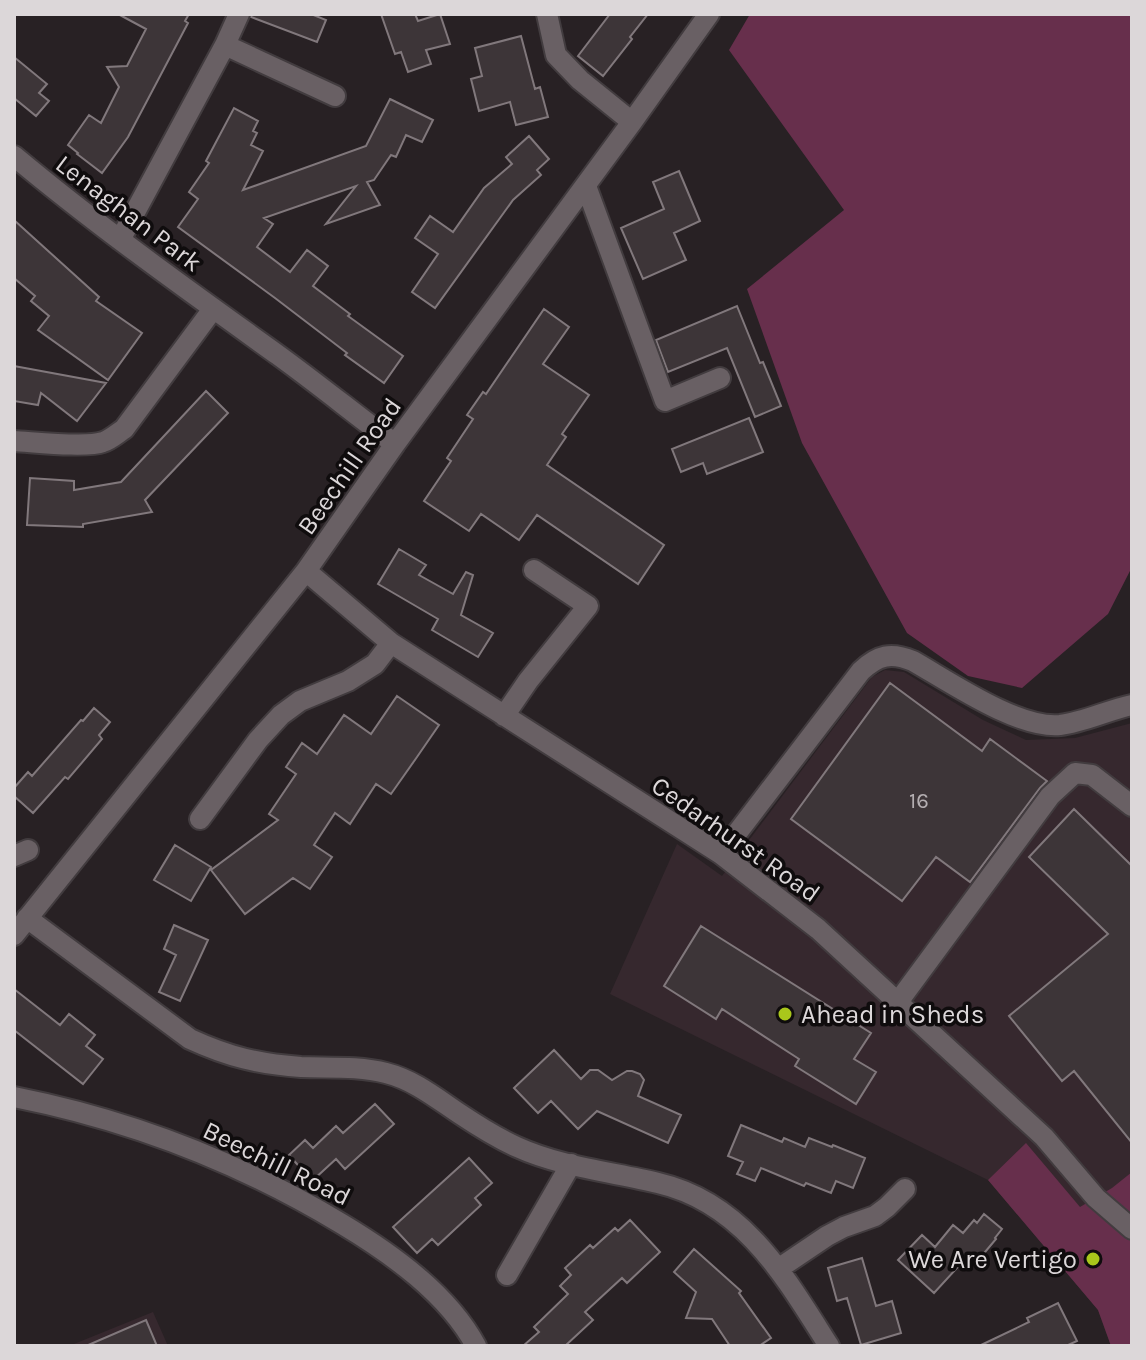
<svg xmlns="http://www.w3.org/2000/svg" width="1146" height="1360" viewBox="0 0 1146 1360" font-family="Karla,sans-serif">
	<rect width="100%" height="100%" fill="#282124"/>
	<!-- built -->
	<path fill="#36282e" d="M885,670L904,672L983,720L1026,740L1075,738L1132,723V1346H1111L1098,1310L988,1180L610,994L677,844L722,876L872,677Z
		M153,1312L168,1346H69Z"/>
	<!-- green -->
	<path fill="#672f4c" d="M750,14H1132V567L1108,614L1022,688L968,676L907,633L802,443L747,289L844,210L729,50Z
		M1026,1143L1080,1207L1112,1188L1132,1172V1346H1111L1098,1310L988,1180Z"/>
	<!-- building -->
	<path fill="#3d3538" stroke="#81787c" stroke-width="2" d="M118,14H189L185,21L188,23L128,137L102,173L77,154L78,153L68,145L89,115L101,123L119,87L107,67L127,66L146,29Z
		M252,14H311L326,20L317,42L251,17Z
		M381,14H415L418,21L440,14L450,44L426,50L431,64L408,72L401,52L395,54Z
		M610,14H648L630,37L632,39L603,76L578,56Z
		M521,36L535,89L540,87L548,117L516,125L510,102L479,111L471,79L482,76L475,48Z
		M14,57L47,84L39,93L49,101L36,116L14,98Z
		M390,99L433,120L422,142L406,135L396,157L391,155L374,180L367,182L380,205L326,224L356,186L264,218L273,224L257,247L290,272L307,250L328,266L313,286L350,314L348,316L403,356L384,383L345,355L347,353L275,298L178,227L198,199L189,192L209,163L206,161L234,108L258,121L253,131L257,133L251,145L263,151L243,190L366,146Z
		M529,136L549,159L537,170L541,175L513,200L435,308L412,292L438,254L415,238L430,216L453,232L484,188L512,164L506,157Z
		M679,171L700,221L674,233L686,260L643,279L621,228L664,209L653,182Z
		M14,220L99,297L96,301L142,333L108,380L38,330L49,316L31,301L35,296L14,278Z
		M737,306L760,363L763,362L781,406L755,417L727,348L668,372L656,340Z
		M544,309L569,327L543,364L589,395L562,434L566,437L547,465L664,545L638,584L537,515L519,540L481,514L469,531L424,501L451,461L447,458L473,419L467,415L483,392L486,394Z
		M14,366L106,383L77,421L41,393L38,405L14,401Z
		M206,391L228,413L145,500L152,512L83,524V527L27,525L30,478L74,481V490L121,482Z
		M749,418L763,452L707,474L703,463L681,472L672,449Z
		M399,549L426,565L419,575L453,594L466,572L473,575L461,615L493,633L478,657L432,630L438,619L378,584Z
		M890,683L982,751L990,739L1047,781L1040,788L970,882L936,857L902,901L791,819Z
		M397,696L439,725L417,757L391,794L376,784L350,824L335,813L314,845L332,857L310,889L293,878L245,914L211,870L278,820L269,814L296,774L286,767L302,743L317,754L344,715L371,734Z
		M94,708L110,722L99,735L102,739L68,779L65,777L33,813L14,796V788L28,772L32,776L81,720L83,721Z
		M1074,809L1132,866V1143L1074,1071L1062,1081L1009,1016L1108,934L1029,857Z
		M175,845L211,867L191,901L154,880Z
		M174,925L208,940L180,1001L159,992L176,955L164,949Z
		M701,926L871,1033L854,1059L876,1072L856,1104L795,1066L799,1059L722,1009L716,1019L664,986Z
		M14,989L60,1025L69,1014L95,1035L86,1046L103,1059L83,1084L14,1030Z
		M554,1050L581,1079L590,1070H598L612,1080L627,1071H632L640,1074L644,1080L638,1096L681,1115L668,1143L597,1111L578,1129L551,1101L538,1113L514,1088Z
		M375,1104L394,1124L345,1169L336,1159L312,1181L289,1155L305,1140L313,1148L336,1126L343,1133Z
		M741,1125L782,1142L784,1138L805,1147L809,1138L832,1147L833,1145L865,1158L853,1188L836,1181L831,1193L806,1183L804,1186L761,1168L755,1181L737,1174L743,1162L728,1156Z
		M469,1158L492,1183L475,1198L481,1205L438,1245L432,1239L417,1253L393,1227Z
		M984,1214L1002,1229L995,1238L996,1239L975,1264L967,1257L934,1293L898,1260L922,1235L935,1247L953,1225L963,1233L974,1220L977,1223Z
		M630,1220L660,1252L627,1283L622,1278L585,1312L593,1320L565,1346H523L539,1332L534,1327L568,1294L560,1286L571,1275L565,1268L590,1245L593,1248L615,1228L618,1231Z
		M694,1249L741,1291L739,1293L771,1338L759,1346H730L712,1319L686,1318L696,1292L674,1272Z
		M862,1258L876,1306L892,1301L901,1333L861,1345L847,1298L837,1301L828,1268Z
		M1058,1303L1077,1341L1066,1346H979L1029,1322L1027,1318Z
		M146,1320L157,1346H86Z"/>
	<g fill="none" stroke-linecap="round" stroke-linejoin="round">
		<defs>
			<path id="minor" d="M547,14L556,55L580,80L632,122
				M225,45L335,96
				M14,156C99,227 189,291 278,355C318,384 356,415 395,444
				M586,186L665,401L720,378
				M120,240L225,45L239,14
				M14,441C34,442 86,448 103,442C110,440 118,433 124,429L213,309
				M306,571L391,643L721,854L818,929L1044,1137L1096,1198L1132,1229
				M504,716L528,681L588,606L534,570
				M200,819L258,740L281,715L300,701L348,681L375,664L391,643
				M721,854L861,671C878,655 891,652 913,661C950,682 1018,729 1060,725C1085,722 1108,710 1132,705
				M14,856L28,850
				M27,918L190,1039C229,1057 259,1064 301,1067C329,1068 359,1066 386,1073C414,1080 436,1098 460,1114C478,1126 497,1138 517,1147C561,1167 612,1172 658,1183C744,1203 785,1277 829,1346
				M14,935L306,571L395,444L632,122L709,14
				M898,1002L1050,796L1075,773L1092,775L1132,806
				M14,1097C130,1120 241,1163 342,1224C392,1254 448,1294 476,1346
				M778,1269L827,1236L844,1227L875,1216L887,1207L905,1189
				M507,1275L571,1164"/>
		</defs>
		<!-- minor casing -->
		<use href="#minor" stroke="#423c3f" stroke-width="24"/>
		<!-- minor -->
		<use href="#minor" stroke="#696064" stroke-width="20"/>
	</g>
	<!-- markers -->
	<g fill="#a9c71b" stroke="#0f0c0d" stroke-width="3">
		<circle cx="785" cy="1014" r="8"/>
		<circle cx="1093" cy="1259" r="8"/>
	</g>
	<g text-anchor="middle" stroke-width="7" stroke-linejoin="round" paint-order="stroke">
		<!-- number labels -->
		<g font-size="22" fill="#b4aeb1">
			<text x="919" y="808">16</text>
		</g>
		<!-- street labels -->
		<g font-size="26" fill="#dcd7d9" stroke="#0f0c0d">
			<text transform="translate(129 213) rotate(37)" y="9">Lenaghan Park</text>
			<text transform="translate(349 466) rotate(-55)" y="9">Beechill Road</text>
			<text transform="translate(736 839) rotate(35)" y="9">Cedarhurst Road</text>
			<text transform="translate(277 1163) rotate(26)" y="9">Beechill Road</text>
		</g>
		<!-- poi labels -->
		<g font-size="26" fill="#dcd7d9" stroke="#0f0c0d" text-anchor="start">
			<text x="801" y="1023">Ahead in Sheds</text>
			<text x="1077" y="1268" text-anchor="end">We Are Vertigo</text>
		</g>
	</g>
	<!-- border -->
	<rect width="1146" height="1360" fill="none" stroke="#dcd7d9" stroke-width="32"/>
</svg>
